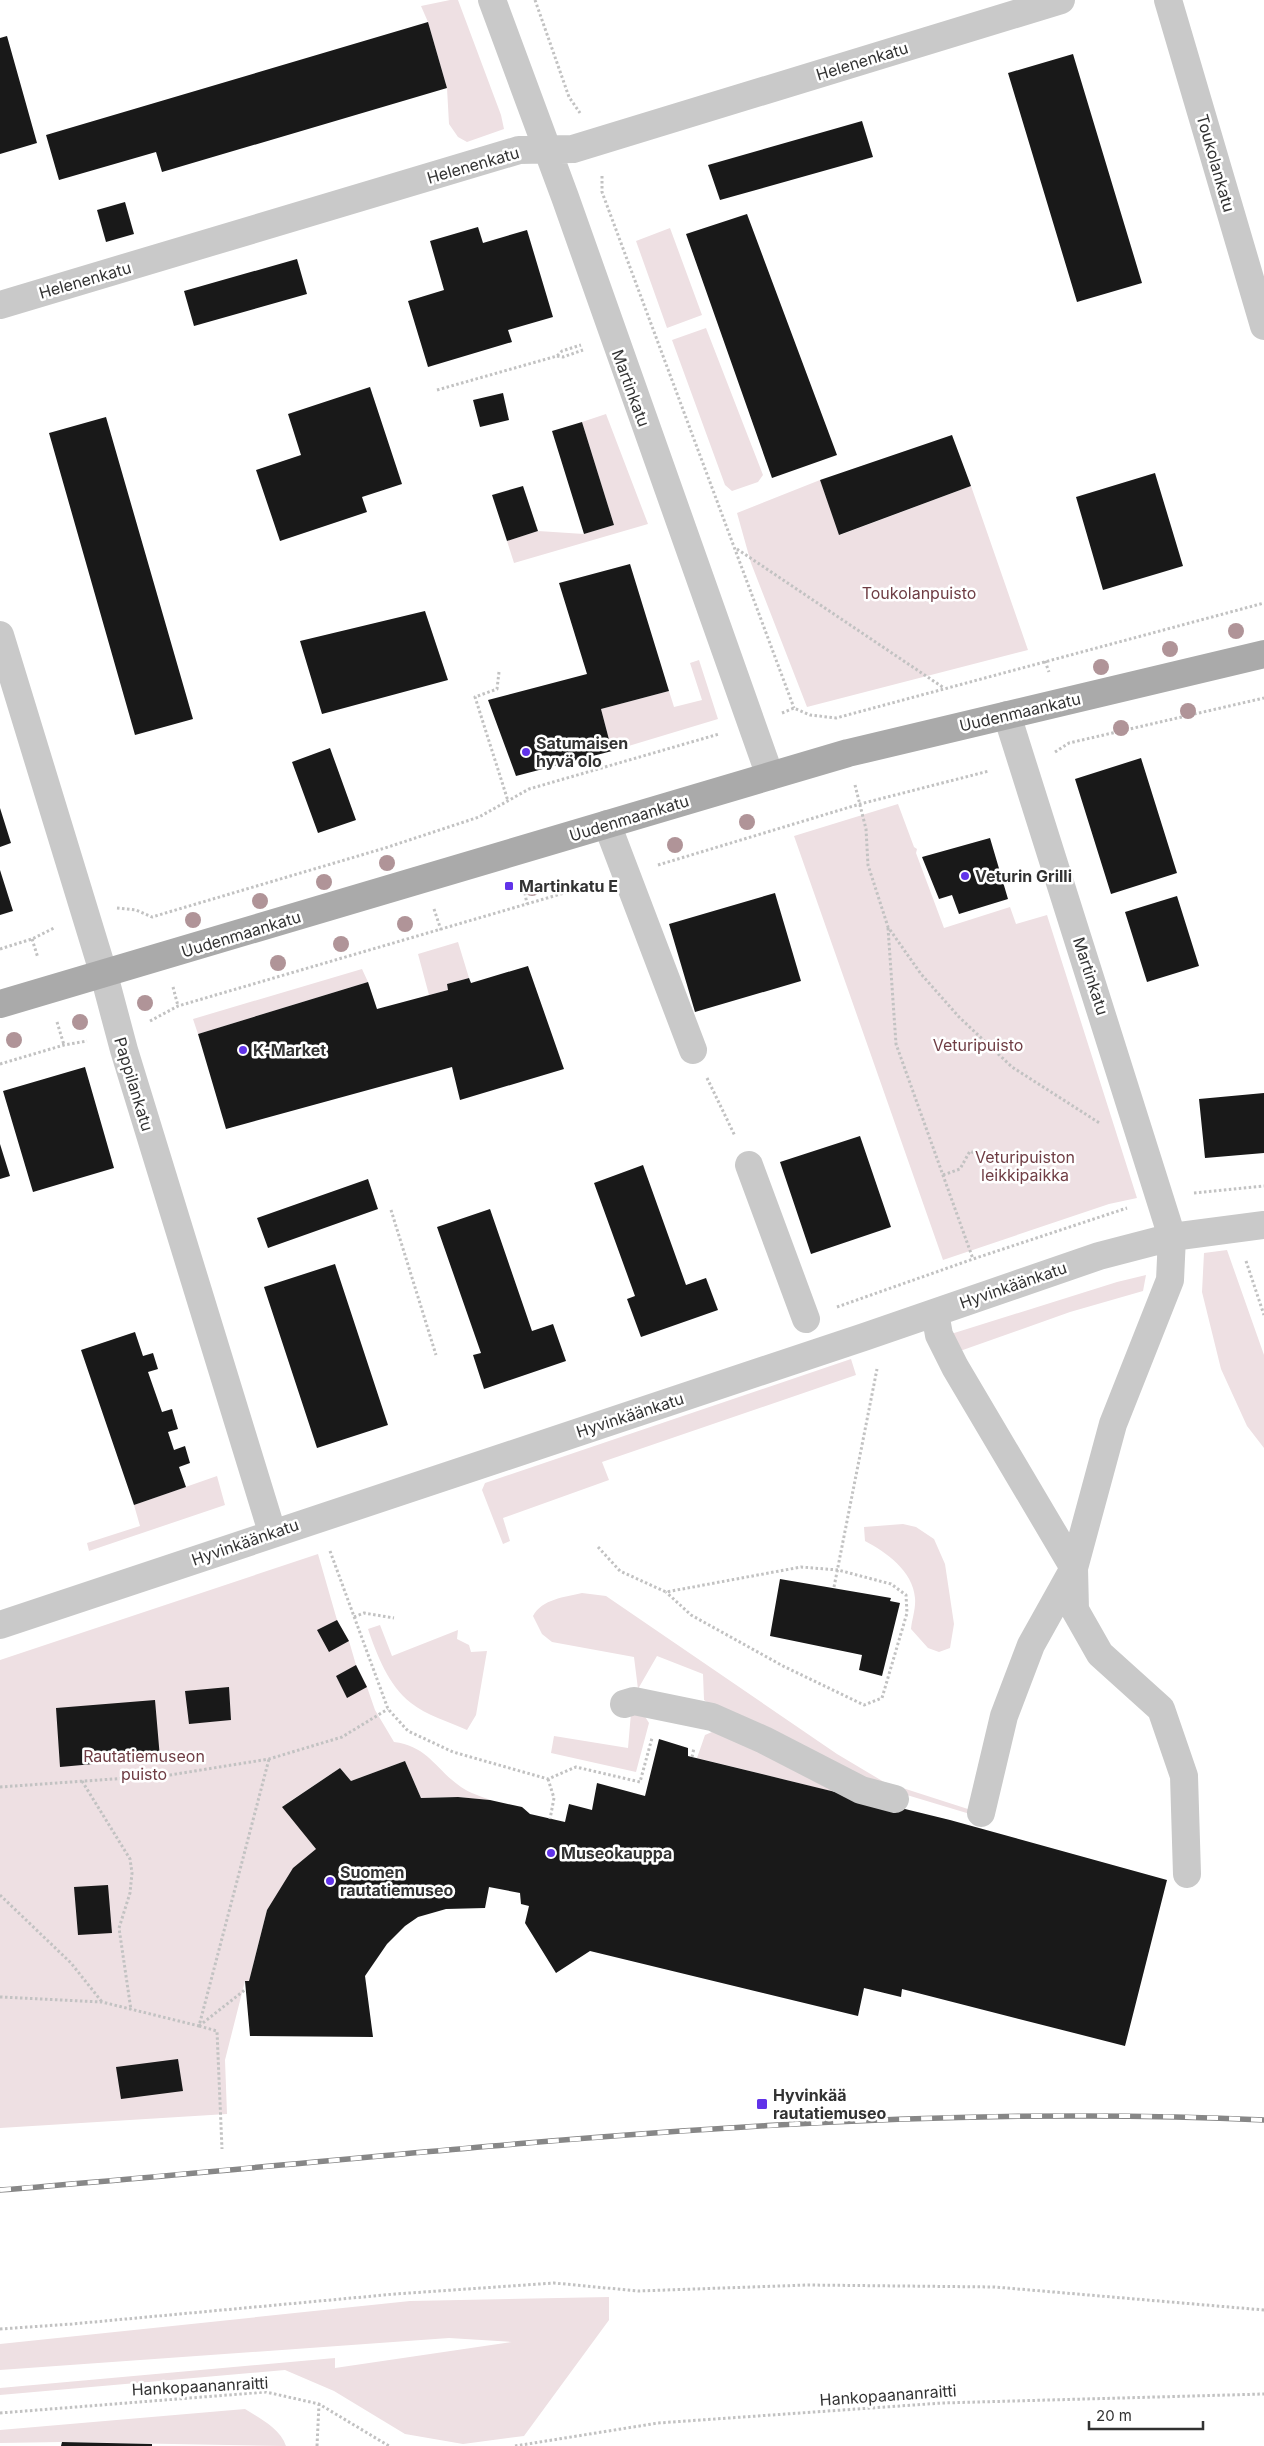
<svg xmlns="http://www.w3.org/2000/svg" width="1264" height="2446" viewBox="0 0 1264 2446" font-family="Inter,sans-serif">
	<rect width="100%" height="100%" fill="#fff"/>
	<!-- green -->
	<path fill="#eee0e3" d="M450,0H458L501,115L504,129L467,142L458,137L449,124L447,88L428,22L421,6Z
		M670,228L702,315L667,328L636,241Z
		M706,328L763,475L758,482L732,491L725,485L672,340Z
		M606,414L648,524L514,563L507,541L538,531L584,534L614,525L582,422Z
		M820,480L840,535L971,486L1028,650L807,707L751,563L737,513Z
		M699,660L718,719L612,751L601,709L669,691L674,707L702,700L690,663Z
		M898,804L914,847L917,849L916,853L944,928L1010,907L1016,924L1047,915L1137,1198L1109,1204L943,1260L794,836Z
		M458,942L469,978L447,984L448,990L429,995L418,954Z
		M362,969L368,982L198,1034L193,1019Z
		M1227,1250L1264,1355V1448L1247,1426L1221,1369L1202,1292L1204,1253Z
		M1146,1275L1143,1291L1070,1312L960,1351L951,1334L1117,1282Z
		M851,1359L856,1375L602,1462L609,1480L503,1518L510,1541L503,1544L482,1490L485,1483Z
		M217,1476L225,1505L89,1551L87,1543L140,1526L134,1505Z
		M903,1524L916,1527L934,1539L945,1564L954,1624L950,1648L939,1652L928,1648L911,1629C912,1619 916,1608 915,1598C913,1571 886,1552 865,1541L864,1527Z
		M318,1554L337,1620L349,1641L356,1665L367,1687L375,1710L394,1742C428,1746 436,1770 461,1787C469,1793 481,1796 490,1800L458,1797L421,1798L405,1761L351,1781L340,1768L283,1806L316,1849L267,1910L249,1981H245L225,2060L227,2114L0,2128V1660Z
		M582,1593L606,1596L837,1754L884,1782L971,1810L970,1814L857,1780L716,1708L704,1700L703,1674L657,1656L638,1689L634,1657L552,1642L542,1634L533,1616C542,1599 565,1597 582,1593Z
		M380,1625L392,1656L458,1630L457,1639L469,1645L471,1652L487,1651L476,1715L467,1730C449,1722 426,1715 411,1703C388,1685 377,1655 368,1629Z
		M631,1713L644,1715L649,1723L636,1772L551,1753L554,1736L628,1748Z
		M712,1732L728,1737L851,1796L697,1758L705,1735Z
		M609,2297V2320L524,2436L463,2444L405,2434L334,2391L285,2370L0,2395V2388L335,2358V2368L512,2342L449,2338L0,2370V2344L410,2301Z
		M245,2409C259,2418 280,2428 286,2446L62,2442L0,2443V2430Z"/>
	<!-- building -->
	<path fill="#191919" d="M428,22L447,88L162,172L156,152L59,180L46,135Z
		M7,36L37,143L0,154V38Z
		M1073,54L1142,283L1077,302L1008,73Z
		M862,121L873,157L720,200L708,165Z
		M125,202L134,234L106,242L97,210Z
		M747,214L837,455L772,478L686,234Z
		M478,227L483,243L527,230L553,317L508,330L512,342L428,367L408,301L444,290L430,241Z
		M297,259L307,294L194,326L184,291Z
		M370,387L402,484L362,497L367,512L280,541L256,470L301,455L288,414Z
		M503,393L509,420L480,427L473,400Z
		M106,417L193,719L135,735L49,433Z
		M582,422L614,525L584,534L552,431Z
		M952,435L971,486L839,535L820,480Z
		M1155,473L1183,566L1103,590L1076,497Z
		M523,486L538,531L507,541L492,495Z
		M630,564L669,691L601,709L612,751L516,776L488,700L587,674L559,583Z
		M425,611L448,680L322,714L300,641Z
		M330,748L356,820L318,833L292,762Z
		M1141,758L1177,873L1111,894L1075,779Z
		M0,808L11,843L0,847Z
		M990,838L1008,899L959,914L952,895L939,899L922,857Z
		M0,870L13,911L0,915Z
		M775,893L801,981L695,1012L669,924Z
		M1177,896L1199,966L1147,982L1125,912Z
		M528,966L564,1069L460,1100L452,1067L226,1129L198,1034L368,982L377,1009L448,990L447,984L469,978L471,983Z
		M85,1067L114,1168L33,1192L3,1091Z
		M1264,1093V1153L1205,1158L1199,1099Z
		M860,1136L891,1227L811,1254L780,1162Z
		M0,1144L10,1176L0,1179Z
		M643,1165L686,1285L706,1278L718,1310L641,1337L627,1299L635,1296L594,1183Z
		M368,1179L378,1209L268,1248L257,1218Z
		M490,1209L532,1331L553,1324L566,1361L484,1389L473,1355L481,1353L437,1227Z
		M335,1264L388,1425L317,1448L264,1287Z
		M135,1332L143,1356L153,1353L158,1369L148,1372L162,1412L172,1409L178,1429L168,1432L174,1450L185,1446L190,1463L179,1467L186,1487L134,1505L81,1350Z
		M780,1579L891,1598L890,1601L900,1603L882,1676L859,1670L862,1655L770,1636Z
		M337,1620L349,1641L329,1652L317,1630Z
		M356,1665L367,1687L347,1698L336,1676Z
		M229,1687L231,1720L189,1724L185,1691Z
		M155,1700L160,1758L60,1767L56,1708Z
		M659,1739L688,1748V1756L692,1757L950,1820L1167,1880L1125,2046L902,1989L901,1997L864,1988L858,2016L590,1951L556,1973L525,1923L529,1906L521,1904L520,1893L489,1887L485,1908L446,1909L418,1917L405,1926L387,1944L365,1976L373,2037L250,2036L245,1981H249L267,1910L293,1868L316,1849L282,1807L340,1768L351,1781L405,1761L421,1798L458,1797L490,1800L522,1807L530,1814L565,1822L569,1804L592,1810L597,1783L645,1796Z
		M108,1885L112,1933L78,1935L74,1887Z
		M178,2059L183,2091L121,2099L116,2067Z
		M62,2442L152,2444V2446H61Z"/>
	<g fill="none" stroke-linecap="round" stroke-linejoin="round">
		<!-- path -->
		<path stroke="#c2c2c2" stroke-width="3" stroke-dasharray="2.5 2.5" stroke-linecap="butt" d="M535,0L569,97L580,113
			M602,176V192L794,708
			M557,356L563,357L583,350
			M437,390L557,356L562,351L581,345
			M737,549L944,688
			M1045,661L1049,672
			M499,672L497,689L475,697L508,801
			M782,713L794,708L810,715L836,718L1264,603
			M1055,752L1069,743L1264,698
			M855,785L866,829L868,865L888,927L921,974L959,1017L1012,1067L1101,1124
			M658,865L860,804L989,771
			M523,883L527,904
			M117,908L136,910L152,917L385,848L479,817L529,789L719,734
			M434,909L441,930
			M888,928L896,1044L973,1259
			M32,939L38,958
			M0,949L32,939L54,928
			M173,987L178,1006
			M150,1021L178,1006L595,884
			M57,1022L64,1045
			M0,1064L64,1045L87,1041
			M707,1078L735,1136
			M943,1175L960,1169L970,1151L974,1153
			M1194,1193L1264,1186
			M391,1210L436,1355
			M1246,1261L1264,1315
			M837,1307L973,1259L1127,1208
			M598,1547L620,1571L666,1592L801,1567L838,1570L891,1584L906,1595L907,1613L882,1698L864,1705L783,1666L691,1615L666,1592
			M330,1551L388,1709L408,1731L453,1752L548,1779L576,1767L640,1782L652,1738
			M834,1587L877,1369
			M354,1617L364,1613L394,1618
			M692,1757L694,1748
			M548,1779L554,1798L550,1819
			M82,1781L130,1859L132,1873L130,1893L119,1928L131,2010
			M0,1787L170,1775L269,1759L342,1737L388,1709
			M0,1895L71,1963L102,2002
			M0,1997L102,2002L199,2026L269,1759
			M199,2026L217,2031L222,2149
			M199,2026L246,1989
			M0,2329L72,2324L395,2294L554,2283L638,2291L808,2285L995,2287L1264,2310
			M0,2413L266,2392L319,2404L389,2446
			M317,2446L319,2404
			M515,2446L658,2423L942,2403L1264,2394"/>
		<!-- minor -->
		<path stroke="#c9c9c9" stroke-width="28" d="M492,0L565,197L770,776
			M1168,0L1264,326
			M0,305L519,150L573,149L1061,0
			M0,635L104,975L124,1050L272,1532
			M607,824L693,1050
			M749,1165L806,1319
			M935,1313L939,1335L955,1367L1074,1568L1075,1610L1100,1654L1161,1709L1184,1776L1187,1874
			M0,1625L864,1337L1099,1256L1172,1237L1264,1225
			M624,1704L634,1701L712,1717L764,1740L861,1790L895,1799
			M981,1813L1004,1716L1031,1645L1074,1568L1113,1424L1170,1280L1172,1237L1007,715"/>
		<!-- major -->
		<path stroke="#aaa" stroke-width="28" d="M0,1004L848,753L1264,654"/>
		<defs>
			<path id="rail" d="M0,2190C420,2156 842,2100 1264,2120"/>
		</defs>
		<!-- rail casing -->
		<use href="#rail" stroke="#878787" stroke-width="5.5"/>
		<!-- rail -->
		<use href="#rail" stroke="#fff" stroke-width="4" stroke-dasharray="11" stroke-linecap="butt"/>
	</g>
	<!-- trees -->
	<g fill="#b09498">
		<circle cx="1236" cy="631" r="8"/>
		<circle cx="1170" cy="649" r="8"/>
		<circle cx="1101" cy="667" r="8"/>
		<circle cx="1188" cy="711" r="8"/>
		<circle cx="1121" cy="728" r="8"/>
		<circle cx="747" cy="822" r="8"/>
		<circle cx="675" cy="845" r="8"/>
		<circle cx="387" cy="863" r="8"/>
		<circle cx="324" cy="882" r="8"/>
		<circle cx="532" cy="888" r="8"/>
		<circle cx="260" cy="901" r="8"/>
		<circle cx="193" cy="920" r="8"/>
		<circle cx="405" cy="924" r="8"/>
		<circle cx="341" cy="944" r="8"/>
		<circle cx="278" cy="963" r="8"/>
		<circle cx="145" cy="1003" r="8"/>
		<circle cx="80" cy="1022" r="8"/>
		<circle cx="14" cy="1040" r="8"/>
	</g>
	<!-- markers -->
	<g fill="#6133e9" stroke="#fff" stroke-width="2">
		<circle cx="526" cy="752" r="5"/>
		<circle cx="965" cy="876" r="5"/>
		<rect x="504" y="881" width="10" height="10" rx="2.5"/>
		<circle cx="243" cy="1050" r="5"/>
		<circle cx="551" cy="1853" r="5"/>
		<circle cx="330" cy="1881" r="5"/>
		<rect x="756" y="2098" width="12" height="12" rx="2.5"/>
	</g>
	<g text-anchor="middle" stroke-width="5" stroke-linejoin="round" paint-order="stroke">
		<!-- street labels -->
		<g font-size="16" fill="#323232" stroke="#fff">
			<text transform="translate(862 61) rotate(-17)" y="6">Helenenkatu</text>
			<text transform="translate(1216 163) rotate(74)" y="6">Toukolankatu</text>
			<text transform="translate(473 165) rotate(-16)" y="6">Helenenkatu</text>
			<text transform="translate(85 280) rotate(-16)" y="6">Helenenkatu</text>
			<text transform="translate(631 388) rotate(70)" y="6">Martinkatu</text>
			<text transform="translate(1020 712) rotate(-13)" y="6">Uudenmaankatu</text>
			<text transform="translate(629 818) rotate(-17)" y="6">Uudenmaankatu</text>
			<text transform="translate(241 934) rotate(-17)" y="6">Uudenmaankatu</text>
			<text transform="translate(1091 976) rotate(72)" y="6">Martinkatu</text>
			<text transform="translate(134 1084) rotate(73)" y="6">Pappilankatu</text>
			<text transform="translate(1013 1285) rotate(-19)" y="6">Hyvinkäänkatu</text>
			<text transform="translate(630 1415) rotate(-18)" y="6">Hyvinkäänkatu</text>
			<text transform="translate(245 1542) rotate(-19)" y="6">Hyvinkäänkatu</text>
			<text transform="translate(200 2386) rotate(-3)" y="6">Hankopaananraitti</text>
			<text transform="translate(888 2395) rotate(-4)" y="6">Hankopaananraitti</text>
		</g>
		<!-- park labels -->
		<g font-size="16" fill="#6f3d44" stroke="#fff">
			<text x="919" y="599">Toukolanpuisto</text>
			<text x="978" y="1051">Veturipuisto</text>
			<text x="1025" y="1163">Veturipuiston<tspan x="1025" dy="18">leikkipaikka</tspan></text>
			<text x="144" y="1762">Rautatiemuseon<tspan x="144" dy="18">puisto</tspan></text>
		</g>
		<!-- poi labels -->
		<g font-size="16" font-weight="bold" fill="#323232" stroke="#fff" text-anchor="start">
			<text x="536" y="749">Satumaisen<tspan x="536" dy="18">hyvä olo</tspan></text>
			<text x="975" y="882">Veturin Grilli</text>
			<text x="519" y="892">Martinkatu E</text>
			<text x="253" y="1056">K-Market</text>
			<text x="561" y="1859">Museokauppa</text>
			<text x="340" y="1878">Suomen<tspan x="340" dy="18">rautatiemuseo</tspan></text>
			<text x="773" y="2101">Hyvinkää<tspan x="773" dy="18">rautatiemuseo</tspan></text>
		</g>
	</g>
	<!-- scale -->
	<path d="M1089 2421v8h114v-8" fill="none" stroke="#323232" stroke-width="2.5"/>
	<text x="1096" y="2421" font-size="15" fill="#323232" stroke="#ffffff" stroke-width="4" paint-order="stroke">20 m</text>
</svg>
